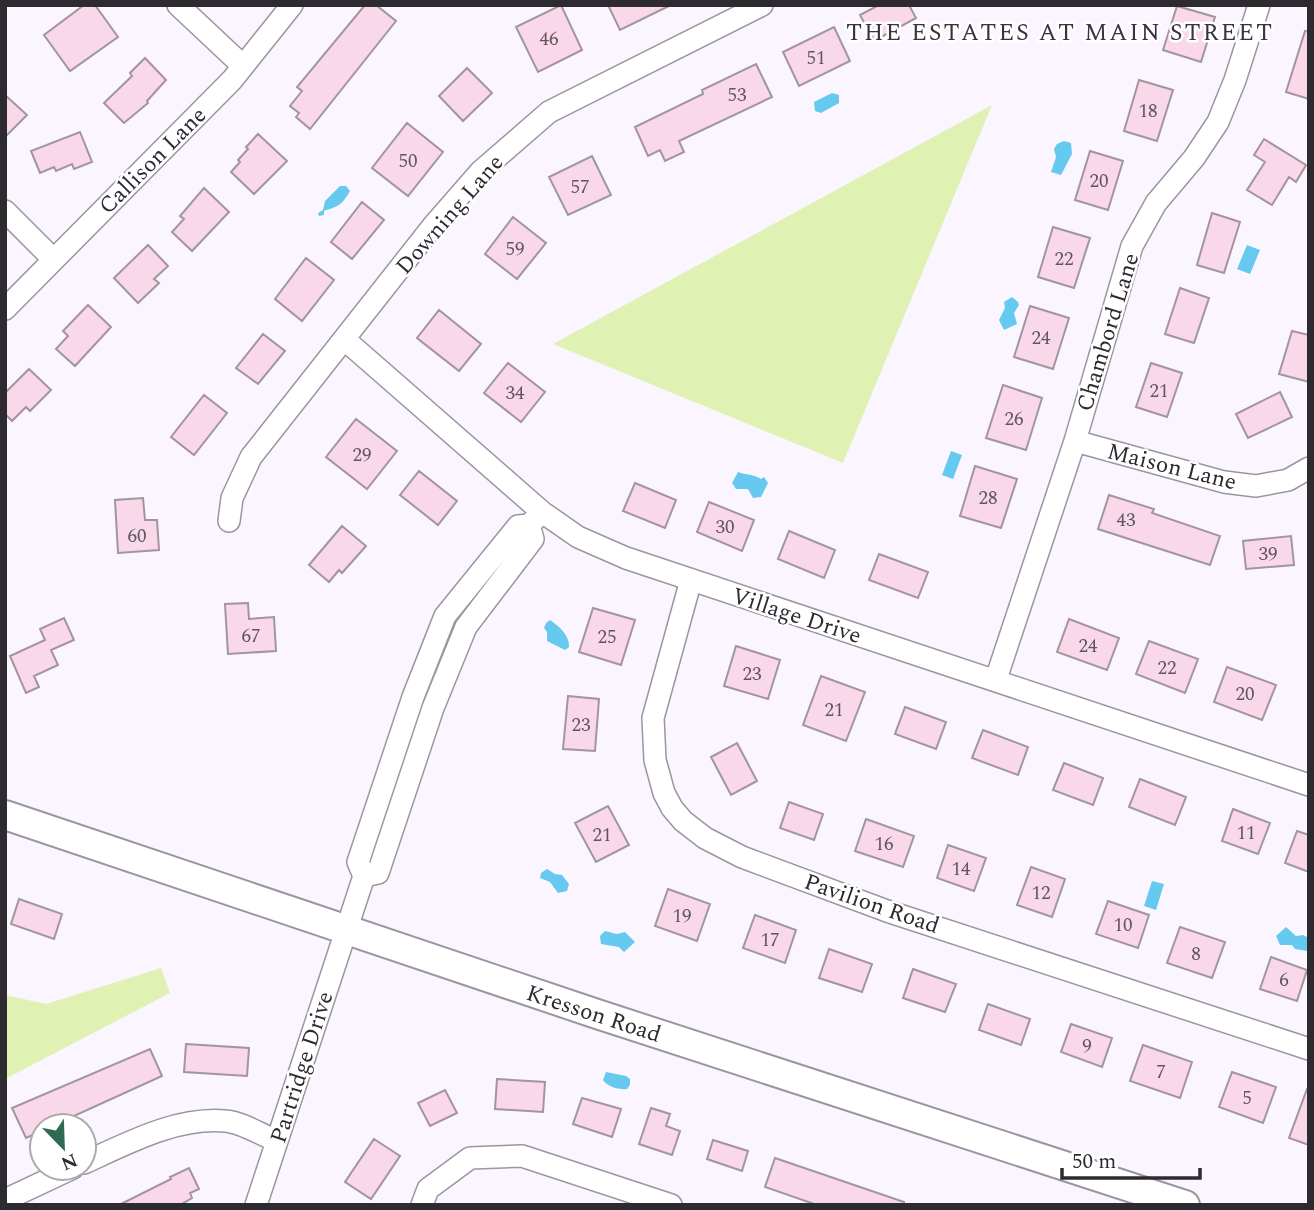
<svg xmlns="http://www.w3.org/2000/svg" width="1314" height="1210" viewBox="0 0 1314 1210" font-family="Spectral,serif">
	<rect width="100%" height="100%" fill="#faf5ff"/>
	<!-- green -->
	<path fill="#e0f2b3" d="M992,105L843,463L553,344Z
		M161,968L170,993L5,1079V995L46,1004Z"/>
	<!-- water -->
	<path fill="#66c9ef" d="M832,93L839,95V103L821,113L815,111L814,102Z
		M1064,141L1071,143L1072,154L1061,175L1051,172L1056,157L1054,149L1057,144Z
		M340,186H346L350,191C342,205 339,206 324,211V215L319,216L318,213L323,210L325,201Z
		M1247,245L1260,250L1250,274L1237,269Z
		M1012,297L1018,302L1019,305L1014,313L1017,324L1004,330L999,320L1005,308L1004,302Z
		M951,451L962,455L953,479L942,475Z
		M738,472C746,475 754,474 761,479L764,477L768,483L761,497L753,498L748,489H736L732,483Z
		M550,620C559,626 570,636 569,647L565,650L547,641V632L544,628L546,623Z
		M547,869L555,874L562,875L569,884L567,891L558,893L550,882L540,878L541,873Z
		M1152,881L1164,884L1156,910L1144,906Z
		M1286,927L1296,936L1303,935L1307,937V951L1295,949L1292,945H1280L1276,936Z
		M605,931L617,934L625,932L635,942L624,952L619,947L601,944L600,936Z
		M606,1072L626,1076L630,1079V1085L627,1089C619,1090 608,1087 603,1080Z"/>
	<!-- building -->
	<path fill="#f9d8ea" stroke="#a3959c" stroke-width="2" d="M84,5H95L118,37L70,71L44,35Z
		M365,5H376L396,21L310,129L296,117L299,113L290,106L302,91L297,87Z
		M561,5L582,50L538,72L516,27Z
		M608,5H671L620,30Z
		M879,5H909L916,18L874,41L860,15Z
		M1177,6L1215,17L1201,62L1163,50Z
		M834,27L850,61L799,86L783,52Z
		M1305,31L1309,32V99L1286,92Z
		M145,58L166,80L147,101L148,103L124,123L104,103L132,76L130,73Z
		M756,64L772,97L679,141L684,152L665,161L660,150L648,156L635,127L703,94L702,90Z
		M467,68L492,93L463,121L439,96Z
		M1139,80L1173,90L1157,141L1124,131Z
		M5,95L27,115L5,137Z
		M407,123L443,152L408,196L372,168Z
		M80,132L92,162L74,169L72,164L56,171L54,167L40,173L31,151Z
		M258,134L287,161L254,194L231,172L240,162L238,160L248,149L246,147Z
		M1264,139L1306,165L1296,182L1289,177L1272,205L1247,190L1265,162L1254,155Z
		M1090,151L1123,161L1108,210L1075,200Z
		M592,156L611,195L568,215L549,177Z
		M204,188L229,212L192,251L172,232L184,219L180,216Z
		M362,202L384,220L352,259L331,242Z
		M1212,213L1240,222L1224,273L1197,265Z
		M513,217L546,243L517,279L485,254Z
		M1053,227L1090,238L1074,288L1038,277Z
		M148,245L168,266L154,279L159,283L138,303L114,278Z
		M306,258L334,280L302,321L275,299Z
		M1180,288L1209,298L1194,343L1165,334Z
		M88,305L111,327L75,366L56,349L68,336L63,331Z
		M1030,306L1069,318L1053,369L1014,357Z
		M439,310L481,344L459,371L417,338Z
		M1292,331L1309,335V382L1279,374Z
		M263,334L285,351L258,384L236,368Z
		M508,363L545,392L521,422L484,393Z
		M1151,363L1182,373L1167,417L1136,407Z
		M29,369L51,390L30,411L26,407L12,421L5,414V393Z
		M1003,385L1042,398L1026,450L986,438Z
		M1280,392L1292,417L1248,438L1236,414Z
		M204,395L227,413L194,455L171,437Z
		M356,419L397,451L367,489L326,457Z
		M975,466L1017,479L1001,528L960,516Z
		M419,471L457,501L438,525L400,495Z
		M635,483L676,500L665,528L623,511Z
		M1109,495L1154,509L1152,513L1220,536L1210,565L1098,529Z
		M143,498L145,520H157L159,550L118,553L115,500Z
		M709,502L754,520L742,551L697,532Z
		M342,526L366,546L342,573L339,570L329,582L309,565Z
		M789,531L835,550L824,578L778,559Z
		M1291,536L1294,565L1246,569L1243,541Z
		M879,554L928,572L918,598L869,580Z
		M248,603L249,619L274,617L276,651L228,654L225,604Z
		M593,608L635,620L621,665L579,652Z
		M64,618L74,640L51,650L58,665L34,676L39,687L26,693L10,656L45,640L40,629Z
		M1069,619L1119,638L1107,670L1057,652Z
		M1149,641L1198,659L1185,693L1136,674Z
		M736,646L780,660L768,699L724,686Z
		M1227,667L1276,685L1262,720L1214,702Z
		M821,676L865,692L846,741L803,725Z
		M568,696L599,699L595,751L563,749Z
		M905,707L946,722L936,749L895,734Z
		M983,730L1028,747L1018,775L972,758Z
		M737,743L757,781L731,795L711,757Z
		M1064,763L1103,778L1093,805L1053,790Z
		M1140,779L1186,797L1175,825L1129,807Z
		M789,802L823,814L814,840L780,828Z
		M608,806L629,845L596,862L575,823Z
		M1233,809L1270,823L1258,854L1222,841Z
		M866,819L914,836L903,867L855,851Z
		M1297,831L1309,835V872L1285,863Z
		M948,845L986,858L974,891L937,878Z
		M1031,867L1065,879L1052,917L1017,905Z
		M668,889L710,904L697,941L655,926Z
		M19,899L62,914L54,939L11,924Z
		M1108,901L1149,915L1138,948L1096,934Z
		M755,915L796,930L785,963L743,948Z
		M1180,927L1225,942L1212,978L1167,963Z
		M829,949L872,964L862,992L819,978Z
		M1271,957L1307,970L1297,1001L1260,989Z
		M913,969L956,984L945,1012L903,998Z
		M988,1004L1030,1019L1021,1045L979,1030Z
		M1071,1024L1112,1038L1102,1067L1061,1052Z
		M186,1044L249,1048L247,1076L184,1072Z
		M1143,1045L1192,1062L1180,1098L1130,1081Z
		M150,1049L162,1076L52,1126H42V1131L26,1138L12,1108Z
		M1232,1072L1276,1087L1263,1123L1219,1107Z
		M497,1079L545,1082L543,1112L495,1109Z
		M1307,1089H1309V1145L1289,1138Z
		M445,1090L457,1113L430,1126L418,1103Z
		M582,1098L621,1109L612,1137L573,1124Z
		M651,1108L670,1114L666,1126L680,1131L672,1155L639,1144Z
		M374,1139L400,1156L371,1199L345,1182Z
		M713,1140L748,1151L742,1171L707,1159Z
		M775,1158L904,1202V1205H817L765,1187Z
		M189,1168L199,1189L190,1193L192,1198L180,1205H119L171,1179L170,1177Z"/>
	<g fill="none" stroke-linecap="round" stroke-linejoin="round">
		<defs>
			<path id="minor" d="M178,5L243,66
				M5,211L53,259
				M5,309L232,80L292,5
				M344,339L542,512L578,537L626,558L1309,785
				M1075,441L1224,482L1256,486L1288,480L1309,468
				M229,521L232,498L251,457L433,226L481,171L549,112L762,5
				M691,580L653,718L655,760L664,793L672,808L683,821L705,838L742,857L887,911L1309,1049
				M996,679L1075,441L1132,246L1156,203L1194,158L1218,122L1235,80L1259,5
				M364,876L378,873L433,708L466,627L533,539L529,525
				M84,1163C128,1143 176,1117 225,1121C242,1122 261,1135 277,1141
				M5,1200L73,1168
				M256,1205L364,876L358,862L413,697L445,616L518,526L529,525L542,512
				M422,1205L428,1189L470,1158L522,1156L671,1205"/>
			<path id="secondary" d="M5,815L597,1014L1185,1205"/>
		</defs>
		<!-- minor casing -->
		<use href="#minor" stroke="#9b95a1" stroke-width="24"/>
		<!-- secondary casing -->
		<use href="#secondary" stroke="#9b95a1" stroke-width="32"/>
		<!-- minor -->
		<use href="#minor" stroke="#fff" stroke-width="21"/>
		<!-- secondary -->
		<use href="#secondary" stroke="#fff" stroke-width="28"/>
	</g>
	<g text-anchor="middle" stroke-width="5" stroke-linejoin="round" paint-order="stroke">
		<!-- number labels -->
		<g font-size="19" fill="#60565e">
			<text x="549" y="45">46</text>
			<text x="816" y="64">51</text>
			<text x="737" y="101">53</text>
			<text x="1148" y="117">18</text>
			<text x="408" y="167">50</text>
			<text x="1099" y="187">20</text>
			<text x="580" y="193">57</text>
			<text x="515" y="255">59</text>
			<text x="1064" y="265">22</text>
			<text x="1041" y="344">24</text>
			<text x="1159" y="397">21</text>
			<text x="515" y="399">34</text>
			<text x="1014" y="425">26</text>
			<text x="362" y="461">29</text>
			<text x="988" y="504">28</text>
			<text x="1126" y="526">43</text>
			<text x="725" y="533">30</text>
			<text x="137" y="542">60</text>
			<text x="1268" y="560">39</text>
			<text x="251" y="642">67</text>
			<text x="607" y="643">25</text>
			<text x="1088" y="652">24</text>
			<text x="1167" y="674">22</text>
			<text x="752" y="680">23</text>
			<text x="1245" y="700">20</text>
			<text x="834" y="716">21</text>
			<text x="581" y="731">23</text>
			<text x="1246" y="839">11</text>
			<text x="602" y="841">21</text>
			<text x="884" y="850">16</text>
			<text x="961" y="875">14</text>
			<text x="1041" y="899">12</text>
			<text x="682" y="922">19</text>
			<text x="1123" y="931">10</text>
			<text x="770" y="946">17</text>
			<text x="1196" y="960">8</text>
			<text x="1284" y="986">6</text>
			<text x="1087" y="1052">9</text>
			<text x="1161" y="1078">7</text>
			<text x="1247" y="1104">5</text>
		</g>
		<!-- street labels -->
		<g font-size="23" fill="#2d2b30" stroke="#fff">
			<text transform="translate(152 160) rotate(-45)" y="8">Callison Lane</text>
			<text transform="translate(449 214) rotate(-49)" y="8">Downing Lane</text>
			<text transform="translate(1107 332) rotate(-73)" y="8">Chambord Lane</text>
			<text transform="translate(1172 466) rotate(14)" y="8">Maison Lane</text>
			<text transform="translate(797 615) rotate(18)" y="8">Village Drive</text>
			<text transform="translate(872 903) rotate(19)" y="8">Pavilion Road</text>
			<text transform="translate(594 1013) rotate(18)" y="8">Kresson Road</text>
			<text transform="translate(301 1067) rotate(-72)" y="8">Partridge Drive</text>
		</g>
		<!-- neighbourhood labels -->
		<g font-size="24" letter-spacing="2" fill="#38333d" stroke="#fff">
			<text x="1060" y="40">THE ESTATES AT MAIN STREET</text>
		</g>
	</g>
	<!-- border -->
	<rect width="1314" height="1210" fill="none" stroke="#2d2b30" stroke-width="14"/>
	<!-- north arrow -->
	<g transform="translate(63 1147) rotate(157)"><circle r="33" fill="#ffffff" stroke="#abaaac" stroke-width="2"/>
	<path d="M0-5L12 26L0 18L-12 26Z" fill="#316a53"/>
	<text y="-10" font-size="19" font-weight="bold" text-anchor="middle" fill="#2d2b30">N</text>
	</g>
	<!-- scale -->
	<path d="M1062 1168v10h138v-10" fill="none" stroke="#2d2b30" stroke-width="3.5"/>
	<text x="1072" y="1168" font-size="21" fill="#2d2b30" stroke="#ffffff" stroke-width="5" paint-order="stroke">50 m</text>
</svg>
